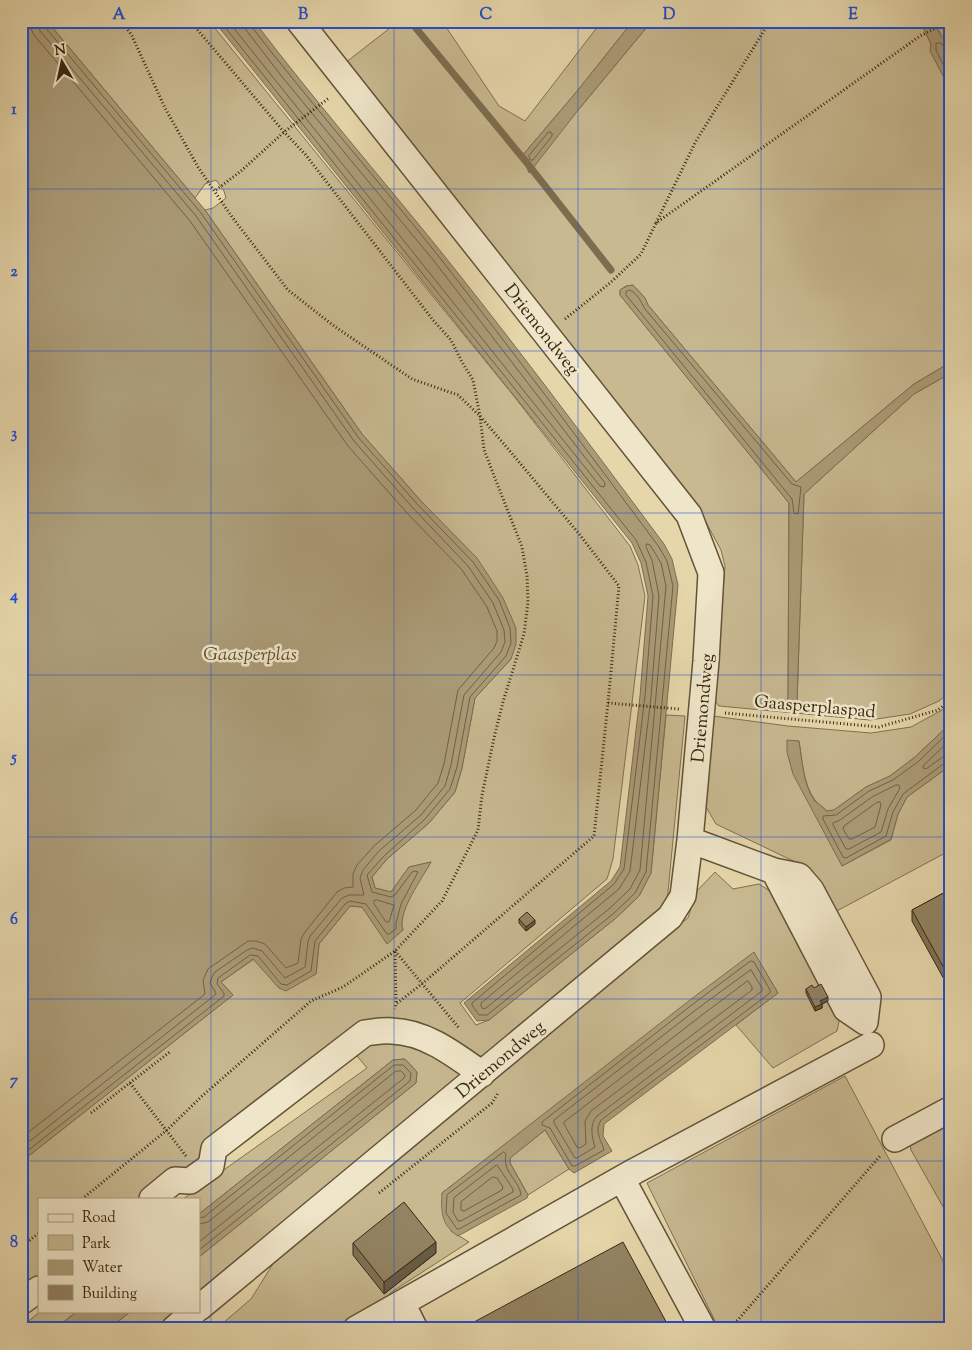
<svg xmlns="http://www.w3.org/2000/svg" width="972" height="1350" viewBox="0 0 972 1350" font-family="'Sorts Mill Goudy',serif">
	<rect width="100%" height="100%" fill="#e6d7ab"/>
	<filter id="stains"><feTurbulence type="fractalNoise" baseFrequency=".004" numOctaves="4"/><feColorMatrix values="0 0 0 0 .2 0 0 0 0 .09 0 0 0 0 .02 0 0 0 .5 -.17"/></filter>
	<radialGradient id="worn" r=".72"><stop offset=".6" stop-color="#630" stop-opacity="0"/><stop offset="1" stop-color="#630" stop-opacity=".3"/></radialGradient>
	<!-- green -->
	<path fill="#c8b991" stroke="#7f7052" d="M47,21H209L513,395L630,546L638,565L645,596L613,859L607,879L460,1003L476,1025L489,1020L616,918L639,896L651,873L666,715L685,716L667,902L641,929L491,1055L464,1058L371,1024L206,1163L140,1199H39V1279L21,1293V1162L233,995L221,982L254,959L279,988L316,974L319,944L350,906L362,907L387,943L403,930C396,913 422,877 431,862L409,867L391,892L375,888L372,877L387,859L429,823L455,792L462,768L475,698L511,659L421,501L362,434L205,210L213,208L226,198L224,191L216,180L205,184L195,198Z
		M399,21H442L499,106L525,121L602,21H633L578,90L522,156L579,109L652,21H920L931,44V51L951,91V362L914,384L796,482L648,305L645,298L633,285L626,286L620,290V295L789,503L788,700L794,704L797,702L804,494L914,394L951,373V691L939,701L910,714L870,720L719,706L714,700L725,566L721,550L701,513L345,63Z
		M933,21H951V51C946,40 939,32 933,21Z
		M951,705V723L915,757L890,776L866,787L834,810L827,811C823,807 818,804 815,800C803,784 802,759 799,741H787L842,866L891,840L898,814L907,797L951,765V850L833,913L808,868L716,824L706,807L713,716L788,726L871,733L911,727Z
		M715,872L733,889L759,884L773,893L840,1017L837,1031L773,1068L736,1025L778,993L754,953L442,1193L451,1231L469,1242L390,1293L391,1299L336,1329H216L251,1299L281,1251L657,941L688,918L696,892Z
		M397,1036L466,1075L199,1292V1257L416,1083L417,1072L405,1059L393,1060L199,1214V1199H183L367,1068L353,1051L366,1042Z
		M845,1076L951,1276V1329H719L647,1183Z
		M951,1118V1221L911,1150L908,1135Z
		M545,1130L569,1169L528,1195L510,1163V1158Z
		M41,1311H77L55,1329H21V1327Z
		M131,1311H176L155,1329H109Z"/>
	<!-- water -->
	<path fill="#aa9b77" stroke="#7c6d4f" d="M21,21H47L205,210L362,434L421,501L477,558L503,598L516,628V644L511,659L475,698L462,768L455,792L429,823L387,859L372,877L375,888L391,892L409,867L431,862C423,877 396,914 403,930L387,944L362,907L350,906L319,944L316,974L286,991L279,988L253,959L221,982L233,995L21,1162Z
		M214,21H254C314,100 379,175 442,253C518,348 591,446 664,544L672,559L678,585L651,873L639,896L616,918L489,1020L477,1021L464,1003L611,881L620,867L640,696L648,596L641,563L632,543Z
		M633,21H652L579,109L529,173L522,156L578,90Z
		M920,21H933L942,38L945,40L951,51V91L930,51L931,44Z
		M633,285L645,298L648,305L796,482L914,384L951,362V373L914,394L804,494L797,702L794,704L788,700L789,503L620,295V290L627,286Z
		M951,723V765L907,797L898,814L891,839L842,866L793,774L787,752V740L799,741C802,759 803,784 814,800C818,804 823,807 827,811L834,810L866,787L890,776L915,757Z
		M754,952L778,993L604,1124L603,1136L612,1151L574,1173L569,1169L545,1130L510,1158V1163L528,1195L527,1198L458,1236C441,1225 441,1211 442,1193L690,1000Z
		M405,1059L417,1072L416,1083L199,1257V1214L393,1060Z
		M77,1311H131L109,1329H55Z"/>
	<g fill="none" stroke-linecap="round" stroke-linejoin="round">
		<!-- shore -->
		<path stroke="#706144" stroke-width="1" d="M220,21L636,540L646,562L653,596L645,696L624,869L614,884L472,1003V1005L479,1015H487L613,914L635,893L646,872L673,586L667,561L659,547C587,450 514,353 440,258C378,180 312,105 251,26L250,21
			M228,21L600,486L604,487L605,483L587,460L434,261L283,78L246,30L244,21
			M951,51L946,50L941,43H936V50L951,80
			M549,132L552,133V136L533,160H530L529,156Z
			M629,290C637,292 641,302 645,309L792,484L801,487L798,514L794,513L792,499L626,295V292Z
			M647,544L650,545L661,563L666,586L640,870L630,889L609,909L486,1008L483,1009L481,1006V1003L619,889L630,871L651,697L659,596L652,560L646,547Z
			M951,730L919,761L893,780L869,791L836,815L823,816V819L843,857L846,858L886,836L893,812L903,794L946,762L951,761
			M951,739L924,765L923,768L926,769L944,756L951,755
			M896,785H899L900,788L888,809L881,832L849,849H846L833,825V823L840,820L872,797Z
			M880,802L881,805L875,827L852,839H849L843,829L844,826L876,803Z
			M377,900L394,905L389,922H386L374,904V901Z
			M751,961L754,962L770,990V993L601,1120C594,1132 601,1139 604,1150L575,1166H572L550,1128L542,1125V1122L693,1004Z
			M751,970L762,988V991L597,1116C589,1125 592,1137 595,1147L577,1158H575L554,1123V1120L697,1009Z
			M748,981L752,987V990L591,1111L585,1121L586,1144L580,1148L577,1147L564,1124V1122L702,1015Z
			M21,1138L205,994L203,980L208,969L248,941H256L265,944L286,968L298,963L301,939L305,932L337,892L344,888L353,887V874L357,865L374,846L416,810L438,783L444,764L458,690L494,648L497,641V631L487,607L462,570L407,513L348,446L190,221L34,35L31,29L30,21
			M21,1148L215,995L216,993L210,983L212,977L215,972L247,950L253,948L262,951L285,978L305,967L308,942L310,936L342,898L349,895H364L360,878L363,870L379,851L421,815L445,786L451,765L464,695L501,652L505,642L504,630L493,603L468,566L413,508L354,441L196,216L40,31L37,21
			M504,1152L506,1154C502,1173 519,1179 521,1195L459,1229H457L446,1213L447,1195Z
			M21,1156L224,996V993L217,984L218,978L250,955L258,956L281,984L287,985L311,971L315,941L345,904L350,901L366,904L387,934H389L396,929V923L401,904L418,872L416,871L412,872L395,895L391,897L372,892L367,875L384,856L425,819L450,789L457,767L470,697L506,656L511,643L510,628L499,600L473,562L417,504L358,437L201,213L45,27L44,21
			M497,1165L513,1189V1192L461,1221H458L453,1212L454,1198Z
			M493,1177L497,1178L503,1187L502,1190L464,1211L461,1210V1202Z
			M199,1218L204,1217L394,1065H403L411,1073L410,1081L199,1250
			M199,1224L208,1222L396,1071H401L405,1075L404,1078L199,1242"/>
		<!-- stream -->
		<path stroke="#7c6d4f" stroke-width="7" d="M410,21L527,163L611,270"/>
		<defs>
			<path id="minor" d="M690,840L774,871L799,876L811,890L868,997L865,1022L846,1009L774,871
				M895,1139L951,1109
				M622,1179L703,1329
				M152,1199L175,1180L190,1181L211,1166L214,1149L365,1033C374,1032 383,1030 392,1031C426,1032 455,1055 482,1074
				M21,1302L39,1289
				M402,1303L415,1329
				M199,1308L670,917L683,896L690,840L706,661L711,573L689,515L299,21
				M174,1329L195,1311
				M356,1329L635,1171L871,1045"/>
		</defs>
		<!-- minor casing -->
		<use href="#minor" stroke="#625338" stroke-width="28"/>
		<!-- path -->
		<path stroke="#362712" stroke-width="3" stroke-dasharray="1 2.5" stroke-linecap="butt" d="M122,21L132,36L165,108L198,167L232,217L288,290L334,326L412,379L458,395L480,416L509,450L580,535L619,586L608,703L594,836L423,983L396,1004L395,1009
			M770,21L696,141L656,223L920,36L948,22
			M216,190L241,171L284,132L329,98
			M565,319L610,283L641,254L656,223
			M608,703L679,709
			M725,713L879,727L938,710L951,700
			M395,951L459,1028
			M395,952L396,1003
			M130,1083L186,1156
			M91,1113L171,1051
			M379,1193L492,1103L498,1093
			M82,1199L167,1130L201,1097L311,1001L343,987L395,951L442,901L478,830L482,795L494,738L503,702L524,634L528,602L527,576L522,547L484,450L480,416L473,380L462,362L451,340L433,320L305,154L284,132L190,21
			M21,1247L39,1233
			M730,1329L880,1156"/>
		<!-- minor -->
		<use href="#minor" stroke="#efe5c8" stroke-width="25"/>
	</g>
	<!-- wall -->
	<path fill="#7e7154" stroke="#362712" d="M951,889V992L912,921V910Z
		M519,919L535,924L526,931L519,923Z
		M814,988L828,1001L822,1004V1008L815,1011L806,993V989Z
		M951,1019V1045L945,1034V1022Z
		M353,1243L436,1253L384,1294L353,1255Z"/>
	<!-- shaded-wall -->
	<path fill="#665c45" stroke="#362712" d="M535,920V924L526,931V927Z
		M828,997V1001L820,1005V1001Z
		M822,1004V1008L815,1011V1007Z
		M436,1242V1253L384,1294V1282Z"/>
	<!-- building -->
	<path fill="#928362" stroke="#362712" d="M951,889V981L912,910Z
		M527,912L535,920L526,927L519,919Z
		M821,984L828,997L820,1001L822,1004L815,1007L806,989L812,985L814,988Z
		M951,1019V1034L945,1022Z
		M404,1202L436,1242L384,1282L353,1243Z
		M623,1242L670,1329H461Z"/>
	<!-- grid -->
	<path fill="none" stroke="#1d4ed8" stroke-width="1" stroke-opacity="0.55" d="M211,21V1329M394,21V1329M578,21V1329M761,21V1329M21,189H951M21,351H951M21,513H951M21,675H951M21,837H951M21,999H951M21,1161H951"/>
	<g text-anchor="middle" stroke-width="5" stroke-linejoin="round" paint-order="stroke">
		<!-- street labels -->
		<g font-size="18" fill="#362712" stroke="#efe5c8">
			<text transform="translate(542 329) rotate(52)" y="6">Driemondweg</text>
			<text transform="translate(815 706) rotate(5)" y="6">Gaasperplaspad</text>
			<text transform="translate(702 708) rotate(-85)" y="6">Driemondweg</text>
			<text transform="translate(500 1059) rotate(-40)" y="6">Driemondweg</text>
		</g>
		<!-- water labels -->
		<g font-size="19" font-style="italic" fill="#594a30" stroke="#efe5c8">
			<text x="250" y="660">Gaasperplas</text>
		</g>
	</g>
	<!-- margin -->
	<rect width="972" height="1350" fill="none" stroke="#e6d7ab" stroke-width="55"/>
	<!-- legend -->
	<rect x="38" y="1198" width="162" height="115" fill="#efe5c8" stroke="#a5997f"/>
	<rect x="48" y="1214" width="25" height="8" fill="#efe5c8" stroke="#a5997f"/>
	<text x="82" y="1222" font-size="15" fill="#362712">Road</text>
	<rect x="48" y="1235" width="25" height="15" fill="#c8b991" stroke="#a5997f"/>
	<text x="82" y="1248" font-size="15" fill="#362712">Park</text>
	<rect x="48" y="1260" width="25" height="15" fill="#aa9b77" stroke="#a5997f"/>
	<text x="82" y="1272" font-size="15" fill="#362712">Water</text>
	<rect x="48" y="1285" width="25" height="15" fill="#928362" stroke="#a5997f"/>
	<text x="82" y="1298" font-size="15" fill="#362712">Building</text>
	<!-- north arrow -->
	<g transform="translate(62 62) rotate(351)" stroke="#efe5c8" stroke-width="4" paint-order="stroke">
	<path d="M0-4L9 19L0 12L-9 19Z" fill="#362712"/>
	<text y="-8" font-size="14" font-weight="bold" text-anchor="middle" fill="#362712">N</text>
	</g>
	<rect x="28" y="28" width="916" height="1294" fill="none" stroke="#1d4ed8" stroke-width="2"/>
	<g font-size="16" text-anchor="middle" font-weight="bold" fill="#1d4ed8">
		<text x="119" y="19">A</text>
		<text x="303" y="19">B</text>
		<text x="486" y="19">C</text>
		<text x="669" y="19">D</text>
		<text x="853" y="19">E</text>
		<text x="14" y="114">1</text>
		<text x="14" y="276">2</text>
		<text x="14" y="438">3</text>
		<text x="14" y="600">4</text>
		<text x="14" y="762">5</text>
		<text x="14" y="924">6</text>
		<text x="14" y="1085">7</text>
		<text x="14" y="1247">8</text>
	</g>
	<rect width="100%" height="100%" filter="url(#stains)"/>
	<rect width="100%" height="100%" fill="url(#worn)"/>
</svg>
